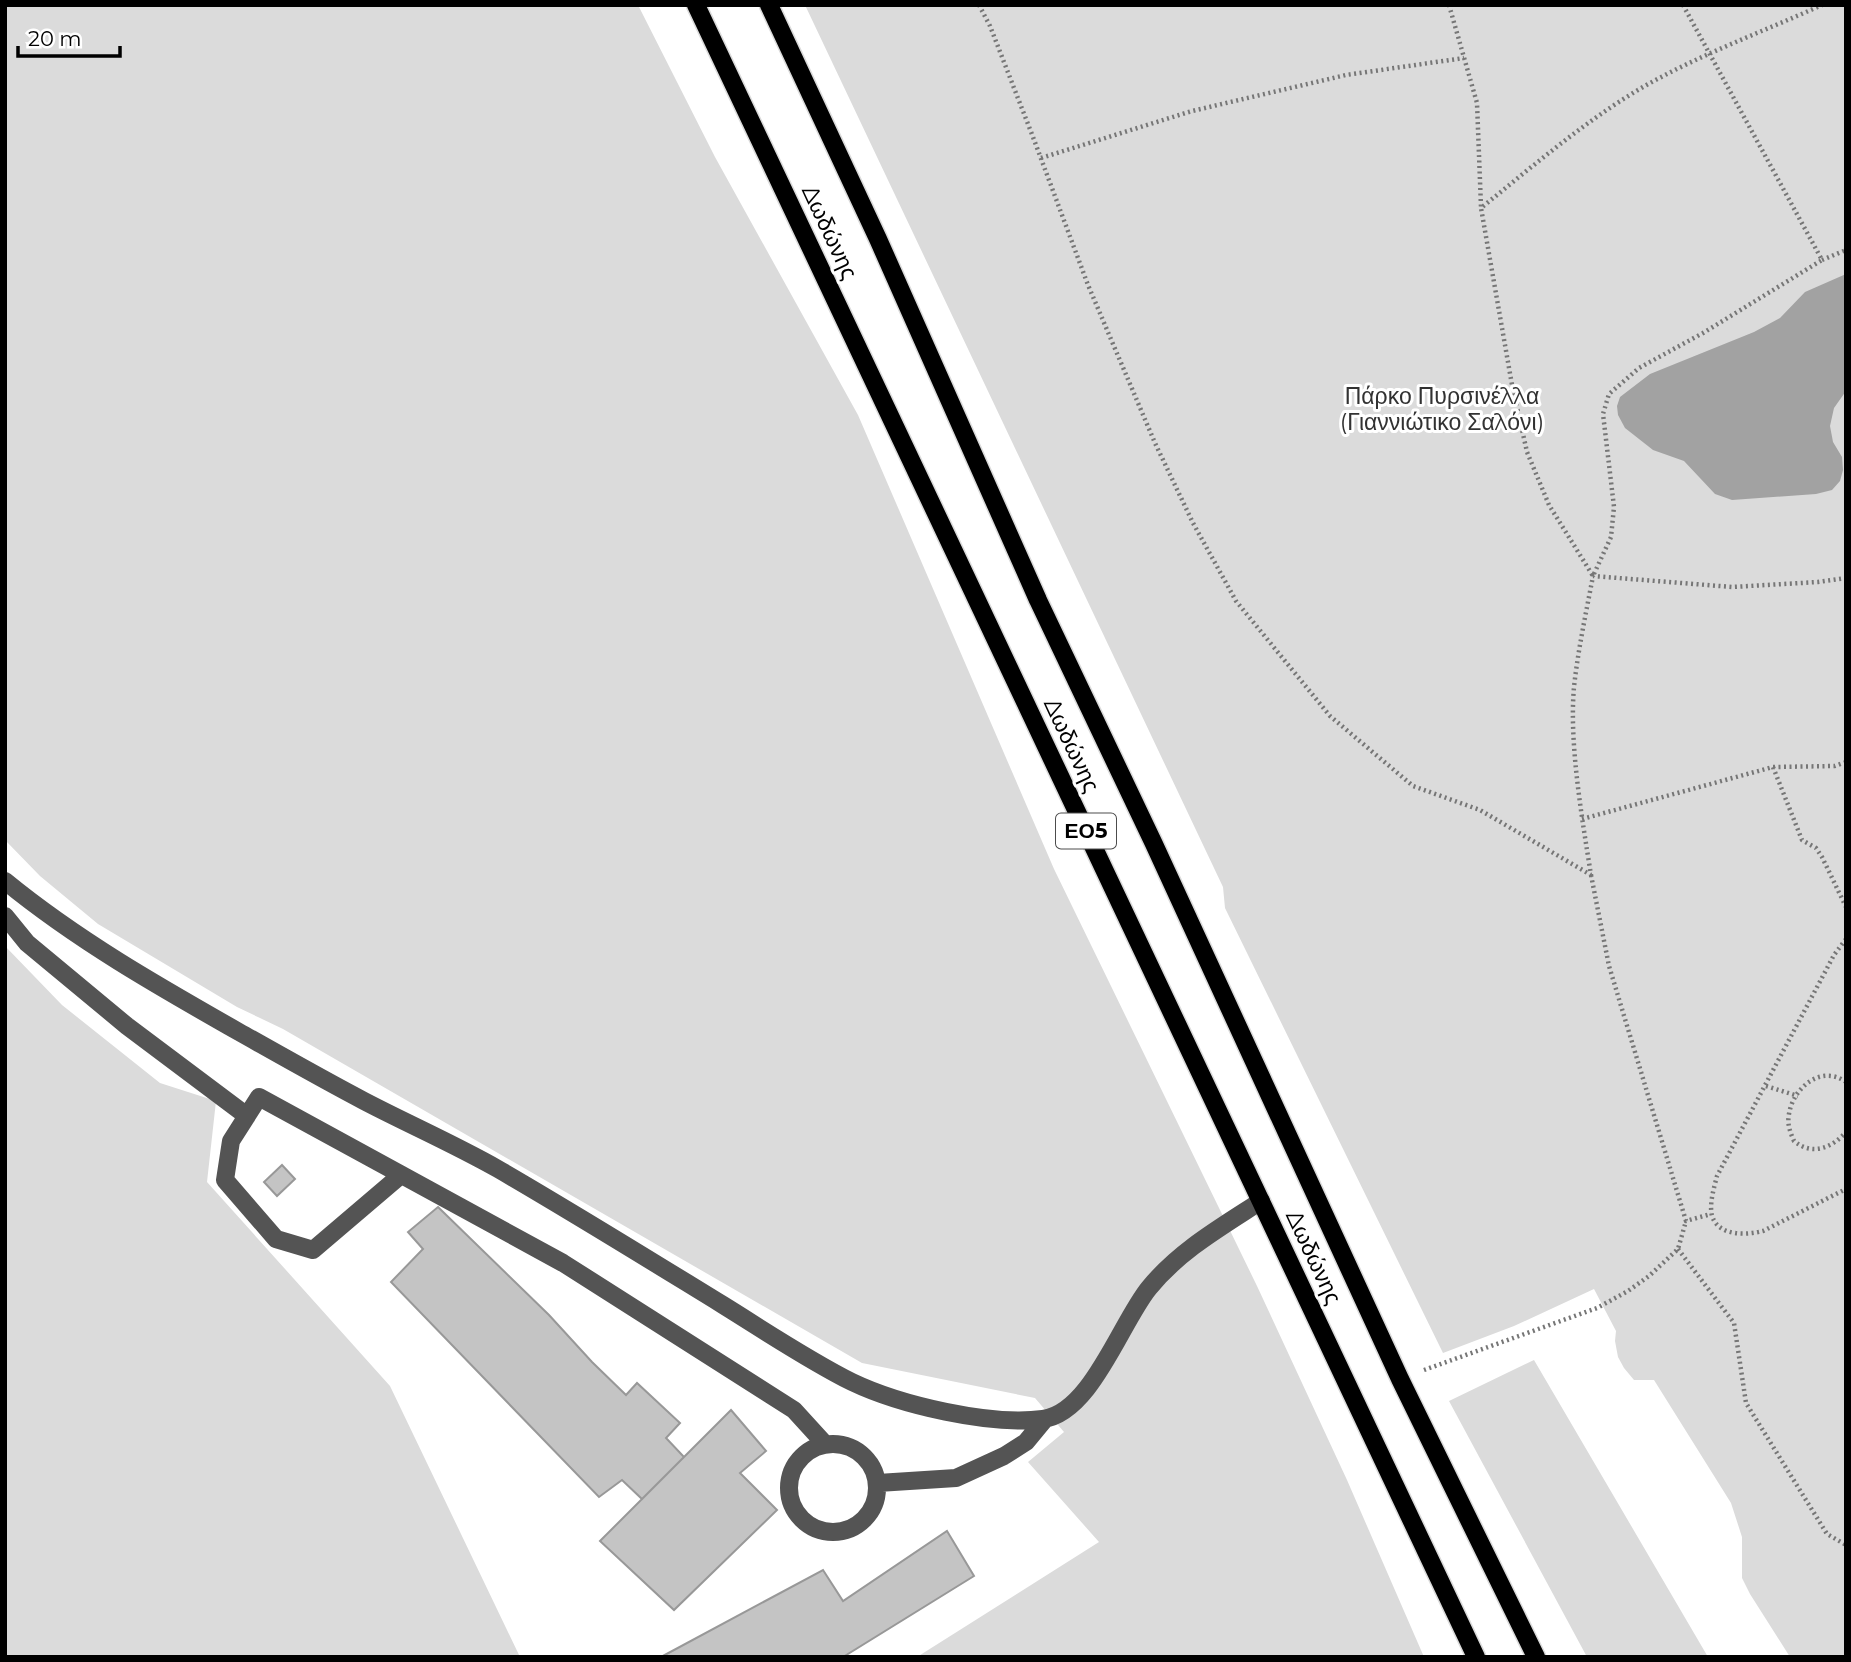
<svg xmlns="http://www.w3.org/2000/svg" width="1851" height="1662" viewBox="0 0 1851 1662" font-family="Montserrat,sans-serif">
	<rect width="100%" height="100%" fill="#fff"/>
	<!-- green -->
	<path fill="#dbdbdb" d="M5,5H638L715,157L858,415L1054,869L1257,1286L1347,1480L1424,1657H917L1099,1542L1028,1462L1064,1432L1035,1398L862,1363L283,1029L237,1007L98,924L40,876L5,840Z
		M805,5H1846V1657H1790L1750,1594L1742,1578V1537L1731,1503L1654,1380H1634L1624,1368L1618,1357L1615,1341L1616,1331L1594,1289L1514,1326L1443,1353L1225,908L1223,887Z
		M5,946L62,1005L160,1083L216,1101L207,1182L390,1386L520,1657H5Z
		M1534,1360L1708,1657H1587L1449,1401Z"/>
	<!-- water -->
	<path fill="#a2a2a2" d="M1846,274V391L1834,408L1830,426L1833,442L1842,457L1843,470L1840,481L1832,490L1816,494L1732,500L1715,494L1684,461L1653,450L1625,428L1618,415L1617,406L1620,397L1650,374L1754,332L1780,318L1805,292Z"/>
	<!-- building -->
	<path fill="#c4c4c4" stroke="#989898" stroke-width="2" d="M282,1165L295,1179L277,1196L264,1182Z
		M438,1207L549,1315L592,1362L626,1395L637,1383L680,1423L666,1438L684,1457L642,1499L622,1480L599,1497L391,1282L423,1249L408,1232Z
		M731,1410L766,1451L740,1473L777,1510L674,1610L600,1541Z
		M947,1531L974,1576L843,1657H661L823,1570L843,1601Z"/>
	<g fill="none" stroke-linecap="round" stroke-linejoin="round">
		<defs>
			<path id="major" d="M696,5L1476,1657
				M769,5L878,239L1038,600L1154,844L1400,1379L1536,1657"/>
		</defs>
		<!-- major casing -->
		<use href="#major" stroke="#dbdbdb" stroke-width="21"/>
		<!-- path -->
		<path stroke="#767676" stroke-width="4.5" stroke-dasharray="2 3.5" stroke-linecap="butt" d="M979,5L990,26L1033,137L1088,285L1155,443L1193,523L1236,601L1330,716L1413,786L1480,810L1591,875C1582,818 1569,744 1574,687C1578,650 1586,613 1593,576L1732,587L1818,582L1846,578
			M1449,5L1477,103L1481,207
			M1683,5L1822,260L1703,333L1639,368L1609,394L1603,414L1614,507L1611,537L1593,576L1549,505L1527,452L1512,385L1481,208C1533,166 1585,121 1643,87C1699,55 1762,32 1822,5
			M1041,158L1192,111L1346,75L1464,58
			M1822,260L1846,250
			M1773,767L1835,766L1846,762
			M1582,819L1773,767L1802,840L1816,848L1822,857L1846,907
			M1591,875L1609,966L1686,1221L1711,1214
			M1846,939L1834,955L1717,1176C1714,1188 1709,1204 1712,1216C1719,1237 1747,1235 1763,1231L1846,1189
			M1846,1082C1821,1064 1793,1088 1789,1114C1787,1124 1790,1132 1794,1141C1812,1156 1832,1148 1846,1132
			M1766,1086L1798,1096
			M1678,1249L1734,1323L1746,1403L1827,1534L1846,1545
			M1424,1370L1597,1308L1628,1291L1649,1276L1678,1249L1686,1221"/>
		<!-- minor -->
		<path stroke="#545454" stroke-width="18" d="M5,881C77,940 158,986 239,1032C280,1055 322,1079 364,1101C408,1124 454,1144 498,1169C574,1213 648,1259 723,1305C765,1331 808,1360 852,1382C900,1405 990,1426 1043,1419C1091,1413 1121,1322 1149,1288C1179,1251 1221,1227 1261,1201
			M5,916L27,943L127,1026L247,1116
			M401,1175L313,1250L276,1239L225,1180L231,1141L259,1097L563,1263L794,1410L825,1444
			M789 1488a44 44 0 1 1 88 0a44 44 0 1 1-88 0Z
			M878,1483L956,1478L1004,1456L1026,1442L1045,1419"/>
		<!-- major -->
		<use href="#major" stroke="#000" stroke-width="18"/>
	</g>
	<g text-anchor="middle" stroke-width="6" stroke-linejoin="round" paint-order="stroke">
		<!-- shield labels -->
		<rect fill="#fff" stroke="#4c4c4c" stroke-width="2" x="1056" y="813.5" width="60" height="35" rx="5"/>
		<g font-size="21" font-weight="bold" fill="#000">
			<text x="1086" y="838">ΕΟ5</text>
		</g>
		<!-- street labels -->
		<g font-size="23" fill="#000" stroke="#fff">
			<text transform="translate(830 232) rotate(65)" y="8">Δωδώνης</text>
			<text transform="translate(1072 745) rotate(65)" y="8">Δωδώνης</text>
			<text transform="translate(1314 1257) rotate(65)" y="8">Δωδώνης</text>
		</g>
		<!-- park labels -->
		<g font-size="23" fill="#323232" stroke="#fff">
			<text x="1442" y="404">Πάρκο Πυρσινέλλα<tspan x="1442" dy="26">(Γιαννιώτικο Σαλόνι)</tspan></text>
		</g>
	</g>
	<!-- border -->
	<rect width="1851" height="1662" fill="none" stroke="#000000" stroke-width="14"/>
	<!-- scale -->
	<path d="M18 46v10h102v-10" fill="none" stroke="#000000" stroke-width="3.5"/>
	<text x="28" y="46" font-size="21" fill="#000000" stroke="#ffffff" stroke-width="5" paint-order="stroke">20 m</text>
</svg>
